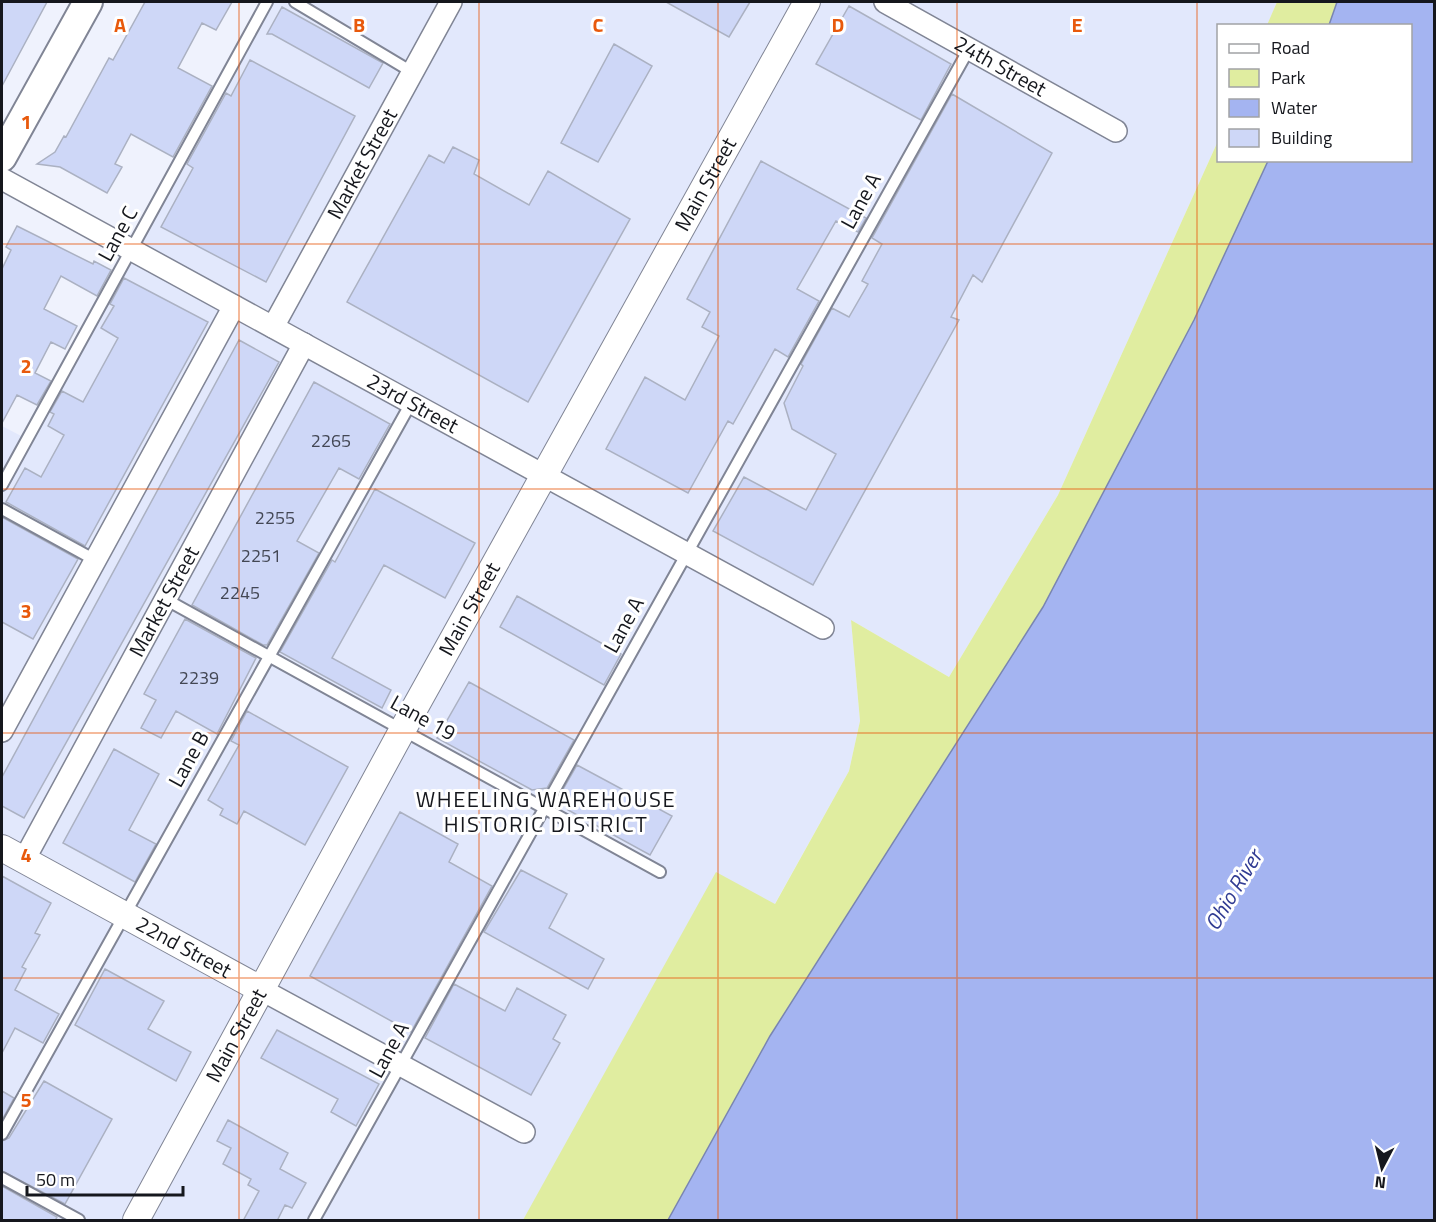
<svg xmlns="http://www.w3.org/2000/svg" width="1436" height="1222" viewBox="0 0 1436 1222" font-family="'Titillium Web',sans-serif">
	<rect width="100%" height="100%" fill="#eff2fd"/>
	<!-- built -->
	<path fill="#e2e8fc" d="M267,2H1277L1267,25L1218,26V141L1058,495L949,677L851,620L860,721L849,771L598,1220H2V426L27,439Z"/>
	<!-- green -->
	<path fill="#e0eda0" d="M1277,2H1337L1329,25H1267Z
		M1218,141V160L1268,161L1194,320L1043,607L770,1036L668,1220H523L716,872L775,904L849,771L860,721L851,620L949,677L1058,495Z"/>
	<!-- water -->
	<path fill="#a4b4f1" stroke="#7985b1" stroke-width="1.5" d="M1337,2H1434V1220H668L770,1036L1043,607L1194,320L1268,161L1410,160V26L1329,25Z"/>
	<!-- building -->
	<path fill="#ced7f7" stroke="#abb1c2" stroke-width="1.5" d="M2,2H47L2,86Z
		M145,2H232L216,30L202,23L178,68L212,86L173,157L131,134L115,164L122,167L107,193L60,167L37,164L55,152L64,136L66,137L109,58L113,60Z
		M666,2H750L729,37Z
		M849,6L951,64L921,120L816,64Z
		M282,7L383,63L369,88L272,34H267Z
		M614,44L652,66L598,162L561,143Z
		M250,60L355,116L266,282L161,227L193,168L187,164L226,93L231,96Z
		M952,94L1052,153L982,282L973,275L951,317L959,320L813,585L713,531L744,477L806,510L836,454L792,429L784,403L803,366L801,364L832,308L849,317L868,284L862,281L882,244L872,238Z
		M453,147L479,160L474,174L529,205L548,171L630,219L528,402L347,302L429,155L444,163Z
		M761,161L866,218L858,232L836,221L797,289L819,301L788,357L775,349L733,424L728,421L688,493L606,449L645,377L685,400L719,336L702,327L710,312L687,299Z
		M17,226L93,264L94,261L111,270L97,296L61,276L44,309L77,326L65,349L51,342L35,373L51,381L37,405L17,395L2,423V269L11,250L6,247Z
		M124,278L208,322L85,546L6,502L25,468L41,477L64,435L48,426L54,414L50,412L62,391L83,402L118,338L101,328L114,306L110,304Z
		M239,340L279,362L24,818L2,806V777Z
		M314,382L390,424L359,479L339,468L297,541L319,553L267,645H263L192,605Z
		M375,489L475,543L445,598L384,565L332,658L391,690L382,708L280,652L332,560L335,562Z
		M2,517L78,559L33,639L2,622Z
		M517,596L621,654L604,685L500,627Z
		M185,619L256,658L217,734L176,711L161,738L141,728L156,700L144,694Z
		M469,682L574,740L547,788L532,790L437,738Z
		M247,711L348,767L305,845L244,811L237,824L220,815L223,809L208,800L239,745L231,741Z
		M114,749L159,774L129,830L156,844L135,882L63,843Z
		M577,765L672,816L650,855L568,810L561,793Z
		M400,812L458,844L449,862L492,886L411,1032L310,976Z
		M521,870L567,894L549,928L604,959L588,989L484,932Z
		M2,876L51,903L35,933L40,935L22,967L26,969L15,990L59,1014L43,1043L15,1028L2,1053Z
		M105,969L164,1001L148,1029L191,1052L176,1081L75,1025Z
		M454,984L505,1011L517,988L566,1015L553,1039L560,1043L531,1095L425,1038Z
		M277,1030L379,1084L356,1126L331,1112L338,1099L261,1058Z
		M44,1081L112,1119L65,1204L2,1171V1141L9,1138Z
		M2,1091L14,1098L2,1120Z
		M228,1120L288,1153L280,1169L306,1183L292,1208L285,1205L277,1221H243L259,1191L248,1185L251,1179L223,1164L231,1148L217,1141Z
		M2,1186L57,1217L55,1221H2Z"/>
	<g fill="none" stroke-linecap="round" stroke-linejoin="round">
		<defs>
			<path id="service" d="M295,2L412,72
				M2,485L267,2
				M2,509L95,560
				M165,599L660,872
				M2,1134L411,403
				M2,1178L79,1220
				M314,1220L969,49"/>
			<g id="minor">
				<path id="s1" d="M885,2L1116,131"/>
				<path id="s2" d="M2,179L823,628"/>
				<path id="s3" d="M273,327L451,2"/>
				<path d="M2,731L234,306"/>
				<path id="s4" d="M24,860L304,344"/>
				<path d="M262,990L524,1132"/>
			</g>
			<g id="tertiary">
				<path id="s5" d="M2,848L262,990"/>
				<path id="s6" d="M136,1220L403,729L807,2"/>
			</g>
			<path id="secondary" d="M2,157L88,2"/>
		</defs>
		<!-- service casing -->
		<use href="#service" stroke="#808595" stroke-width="14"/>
		<!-- minor casing -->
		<use href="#minor" stroke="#808595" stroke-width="24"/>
		<!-- tertiary casing -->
		<use href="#tertiary" stroke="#808595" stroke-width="28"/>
		<!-- secondary casing -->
		<use href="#secondary" stroke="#808595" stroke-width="32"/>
		<!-- service -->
		<use href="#service" stroke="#fff" stroke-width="10"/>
		<!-- minor -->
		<use href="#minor" stroke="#fff" stroke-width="21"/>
		<!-- tertiary -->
		<use href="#tertiary" stroke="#fff" stroke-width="26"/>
		<!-- secondary -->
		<use href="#secondary" stroke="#fff" stroke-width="28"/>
	</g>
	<!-- grid -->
	<path fill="none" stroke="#e8590c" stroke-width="1.5" stroke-opacity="0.55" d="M239,2V1220M479,2V1220M718,2V1220M957,2V1220M1197,2V1220M2,244H1434M2,489H1434M2,733H1434M2,978H1434"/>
	<g text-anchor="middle" stroke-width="6" stroke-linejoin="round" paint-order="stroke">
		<!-- number labels -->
		<g font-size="18" fill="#434754">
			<text x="331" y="447">2265</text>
			<text x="275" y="524">2255</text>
			<text x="261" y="562">2251</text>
			<text x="240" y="599">2245</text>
			<text x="199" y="684">2239</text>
		</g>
		<!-- street labels -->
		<g font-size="21" fill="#15171d" stroke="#fff">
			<text dy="7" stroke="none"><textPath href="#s1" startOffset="132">24th Street</textPath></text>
			<text dy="7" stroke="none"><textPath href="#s3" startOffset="186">Market Street</textPath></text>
			<text dy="7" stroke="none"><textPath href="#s6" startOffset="1182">Main Street</textPath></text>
			<text transform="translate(861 201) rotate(-61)" y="7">Lane A</text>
			<text transform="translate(118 234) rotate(-61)" y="7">Lane C</text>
			<text dy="7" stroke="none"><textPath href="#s2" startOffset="468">23rd Street</textPath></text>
			<text dy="7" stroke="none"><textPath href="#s4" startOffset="294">Market Street</textPath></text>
			<text dy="7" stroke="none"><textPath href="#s6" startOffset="696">Main Street</textPath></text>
			<text transform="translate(624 625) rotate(-61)" y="7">Lane A</text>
			<text transform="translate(423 718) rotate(29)" y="7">Lane 19</text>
			<text transform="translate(189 759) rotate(-61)" y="7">Lane B</text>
			<text dy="7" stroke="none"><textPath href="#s5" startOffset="207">22nd Street</textPath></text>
			<text dy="7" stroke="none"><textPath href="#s6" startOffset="210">Main Street</textPath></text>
			<text transform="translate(389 1050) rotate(-61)" y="7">Lane A</text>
		</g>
		<!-- neighbourhood labels -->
		<g font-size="22" letter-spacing="1.5" fill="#15171d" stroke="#fff">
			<text x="546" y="807">WHEELING WAREHOUSE<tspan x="546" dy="25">HISTORIC DISTRICT</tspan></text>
		</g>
		<!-- water labels -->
		<g font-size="22" font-style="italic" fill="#313c93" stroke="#fff">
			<text transform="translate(1233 890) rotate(-59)" y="8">Ohio River</text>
		</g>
	</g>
	<g font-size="20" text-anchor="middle" font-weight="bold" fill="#e8590c" stroke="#fff" stroke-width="6" stroke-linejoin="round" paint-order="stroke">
		<text x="120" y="32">A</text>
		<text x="359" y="32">B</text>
		<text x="598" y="32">C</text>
		<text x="838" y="32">D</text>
		<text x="1077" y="32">E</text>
		<text x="26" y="129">1</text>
		<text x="26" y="373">2</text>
		<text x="26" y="618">3</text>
		<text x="26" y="862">4</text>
		<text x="26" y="1107">5</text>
	</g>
	<!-- border -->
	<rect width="1436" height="1222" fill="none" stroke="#15171d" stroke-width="6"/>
	<!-- legend -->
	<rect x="1217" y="24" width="195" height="138" fill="#ffffff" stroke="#a1a2a5" stroke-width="1.5"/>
	<rect x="1229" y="44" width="30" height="9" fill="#ffffff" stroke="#a1a2a5" stroke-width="1.5"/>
	<text x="1271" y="54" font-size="18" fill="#15171d">Road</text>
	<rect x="1229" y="69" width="30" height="18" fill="#e0eda0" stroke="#a1a2a5" stroke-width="1.5"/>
	<text x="1271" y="84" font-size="18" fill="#15171d">Park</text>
	<rect x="1229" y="99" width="30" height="18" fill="#a4b4f1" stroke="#a1a2a5" stroke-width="1.5"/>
	<text x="1271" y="114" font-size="18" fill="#15171d">Water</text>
	<rect x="1229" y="129" width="30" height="18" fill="#ced7f7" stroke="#a1a2a5" stroke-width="1.5"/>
	<text x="1271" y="144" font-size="18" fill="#15171d">Building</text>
	<!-- north arrow -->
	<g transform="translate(1382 1168) rotate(187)" stroke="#ffffff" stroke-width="4.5" paint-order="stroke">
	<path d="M0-4.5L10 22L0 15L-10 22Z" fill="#15171d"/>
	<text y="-9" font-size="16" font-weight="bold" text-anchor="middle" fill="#15171d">N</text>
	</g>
	<!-- scale -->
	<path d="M27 1186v9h156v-9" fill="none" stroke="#15171d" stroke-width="3"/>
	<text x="36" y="1186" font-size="18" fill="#15171d" stroke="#ffffff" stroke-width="4.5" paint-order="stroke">50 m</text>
</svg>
